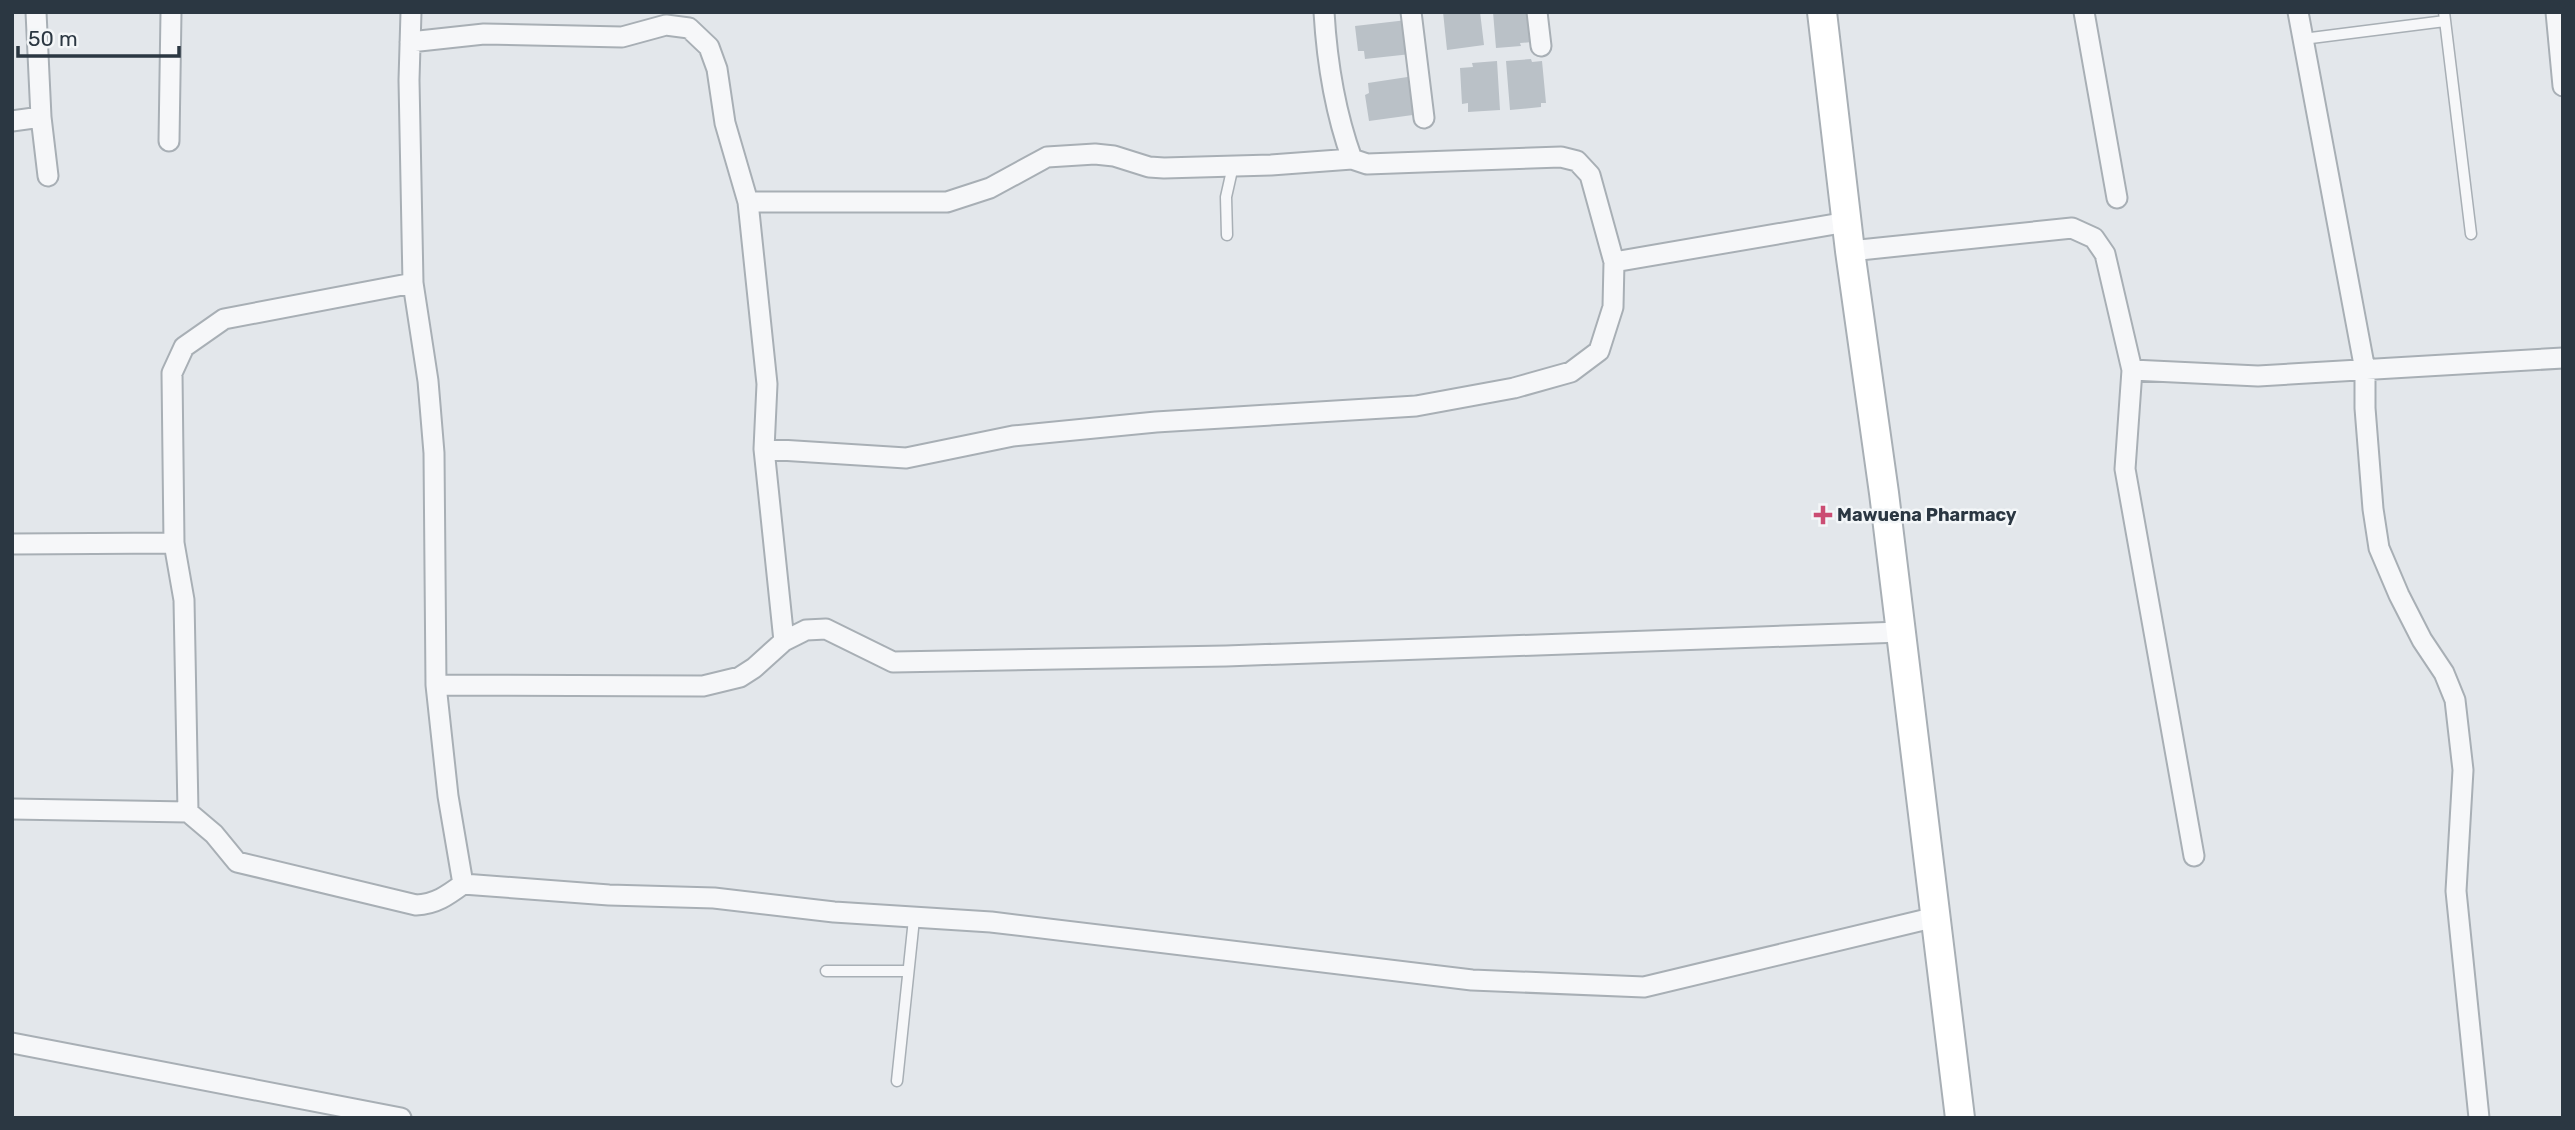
<svg xmlns="http://www.w3.org/2000/svg" width="2575" height="1130" viewBox="0 0 2575 1130" font-family="Rubik,sans-serif">
	<rect width="100%" height="100%" fill="#e3e7eb"/>
	<!-- building -->
	<path fill="#bac1c7" d="M1443,12H1480L1484,45L1447,50Z
		M1493,12H1530L1532,42L1520,43L1521,46L1496,48Z
		M1407,20L1411,54L1365,59L1364,51H1358L1355,26Z
		M1531,59L1532,62L1542,61L1546,103H1541V107L1510,110L1506,61Z
		M1497,61L1500,110L1468,112V103L1462,104L1460,68L1473,67L1472,63Z
		M1414,76L1420,114L1369,121L1365,95L1369,93L1368,83Z"/>
	<g fill="none" stroke-linecap="round" stroke-linejoin="round">
		<defs>
			<path id="service" d="M2444,12L2471,234
				M2303,39L2445,21
				M1227,235L1226,197L1233,166
				M826,971H908
				M897,1081L914,919"/>
			<path id="minor" d="M411,12L409,80L413,283L428,381L434,453L436,685L448,796L463,884L609,895L714,898L834,912L991,922L1472,980L1644,987L1936,917
				M1324,12C1327,63 1335,112 1352,159L1367,164L1561,157L1577,161L1590,175L1614,262L1847,222
				M1411,12L1424,118
				M1537,12L1541,46
				M2084,12L2117,198
				M2298,12L2365,370V408L2373,509L2379,548L2399,595L2422,640L2444,673L2455,700L2463,770L2456,891L2479,1118
				M2556,12L2563,86
				M410,42L484,34L622,37L666,25L689,28L709,47L717,69L725,123L748,202L767,384L764,449L784,641
				M41,117L48,176
				M12,121L41,117L36,12
				M169,141L171,12
				M748,202H947L990,188L1047,157L1095,154L1114,156L1149,167L1164,168L1271,165L1352,159
				M1850,251L2072,228L2094,238L2105,254L2132,370L2258,376L2563,358
				M2132,370L2125,469L2194,856
				M764,449L906,458L1013,436L1156,422L1416,406L1514,388L1571,372L1599,351L1613,307L1614,262
				M12,544L174,543
				M436,685L703,686L740,677L754,668L784,641L806,630L826,629L893,662L1226,656L1901,632
				M12,809L188,812L214,834L237,862L416,905C436,904 448,895 463,884
				M188,812L184,600L174,543L172,373L184,347L224,319L413,283
				M12,1043L401,1118"/>
			<path id="secondary" d="M1822,12L1850,251L1884,493L1960,1118"/>
		</defs>
		<!-- service casing -->
		<use href="#service" stroke="#a8afb5" stroke-width="13"/>
		<!-- minor casing -->
		<use href="#minor" stroke="#a8afb5" stroke-width="23"/>
		<!-- secondary casing -->
		<use href="#secondary" stroke="#a8afb5" stroke-width="32"/>
		<!-- service -->
		<use href="#service" stroke="#f6f7f9" stroke-width="10"/>
		<!-- minor -->
		<use href="#minor" stroke="#f6f7f9" stroke-width="19"/>
		<!-- secondary -->
		<use href="#secondary" stroke="#fff" stroke-width="28"/>
	</g>
	<!-- markers -->
	<path fill="#cb4d73" stroke="#f3f6f8" stroke-width="2.5" d="M1819.5 504.5h7v7h7v7h-7v7h-7v-7h-7v-7h7z"/>
	<g text-anchor="middle" stroke-width="5" stroke-linejoin="round" paint-order="stroke">
		<!-- poi labels -->
		<g font-size="18" font-weight="bold" fill="#2b3742" stroke="#f3f6f8" text-anchor="start">
			<text x="1837" y="521">Mawuena Pharmacy</text>
		</g>
	</g>
	<!-- border -->
	<rect width="2575" height="1130" fill="none" stroke="#2b3742" stroke-width="28"/>
	<!-- scale -->
	<path d="M18 46v10h161v-10" fill="none" stroke="#2b3742" stroke-width="3.5"/>
	<text x="28" y="46" font-size="21" fill="#2b3742" stroke="#f3f6f8" stroke-width="5" paint-order="stroke">50 m</text>
</svg>
